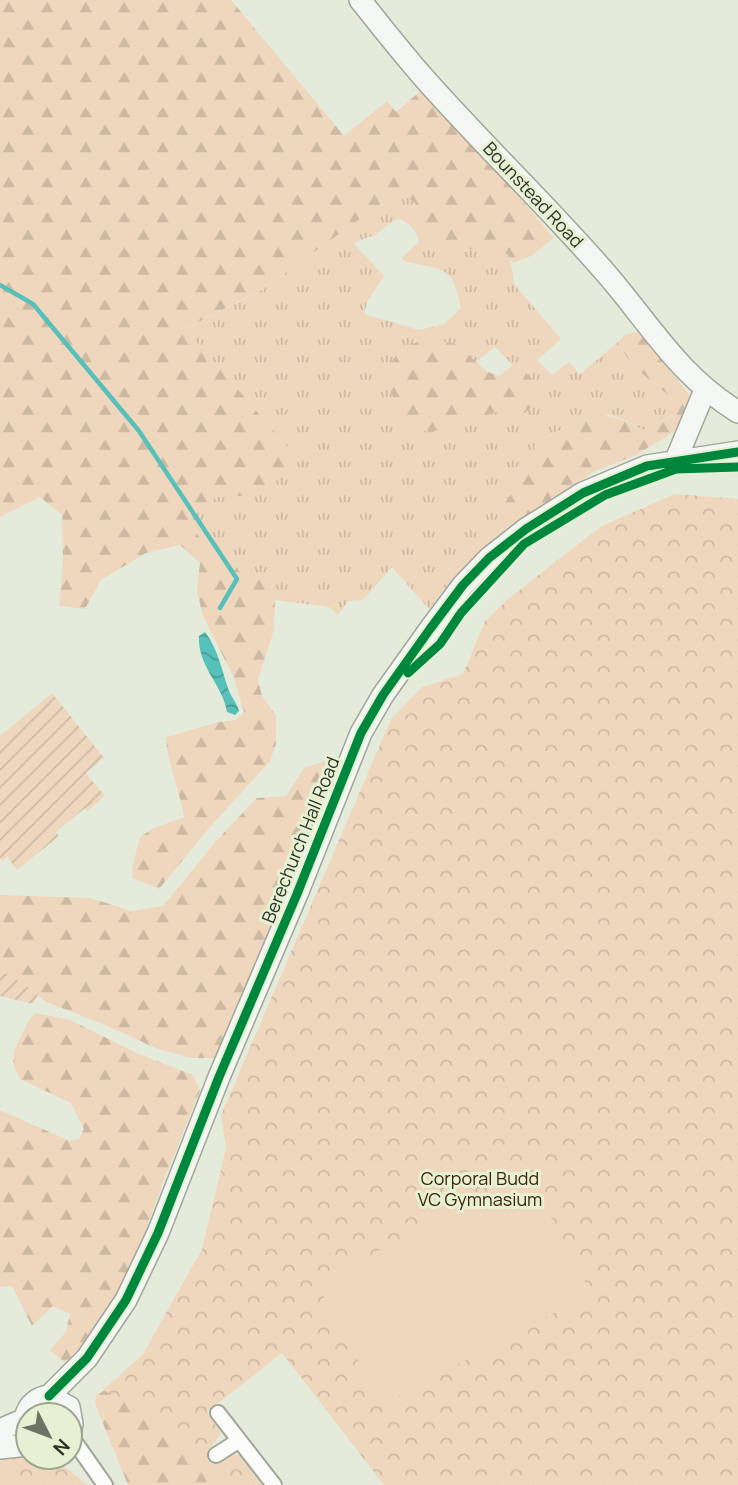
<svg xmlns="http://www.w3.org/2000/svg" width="738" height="1485" viewBox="0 0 738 1485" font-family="Manrope,sans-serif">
	<defs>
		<pattern id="grass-tufts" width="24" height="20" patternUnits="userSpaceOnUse" patternTransform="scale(1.75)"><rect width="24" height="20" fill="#efd7bd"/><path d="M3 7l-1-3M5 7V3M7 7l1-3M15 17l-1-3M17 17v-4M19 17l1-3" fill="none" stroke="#cdb9a2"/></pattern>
		<pattern id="forest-firs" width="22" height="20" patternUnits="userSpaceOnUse" patternTransform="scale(1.75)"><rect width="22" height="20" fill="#efd7bd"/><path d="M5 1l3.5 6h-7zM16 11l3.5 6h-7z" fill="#cdb9a2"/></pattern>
		<pattern id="park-crowns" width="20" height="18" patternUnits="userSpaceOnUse" patternTransform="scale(1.75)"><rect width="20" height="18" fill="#efd7bd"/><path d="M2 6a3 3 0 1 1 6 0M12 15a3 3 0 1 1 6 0" fill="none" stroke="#cdb9a2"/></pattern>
		<pattern id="garden-furrows" width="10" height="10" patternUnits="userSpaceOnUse" patternTransform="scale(1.75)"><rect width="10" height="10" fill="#efd7bd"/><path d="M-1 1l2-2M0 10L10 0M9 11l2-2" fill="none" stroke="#cdb9a2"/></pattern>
		<pattern id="water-waves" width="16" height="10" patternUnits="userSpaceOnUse" patternTransform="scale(1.75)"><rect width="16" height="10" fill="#58c0ba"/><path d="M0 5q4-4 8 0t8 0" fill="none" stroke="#499d97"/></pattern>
	</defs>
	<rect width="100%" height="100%" fill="#e5ebda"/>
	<!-- grass -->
	<path fill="url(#grass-tufts)" fill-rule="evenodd" d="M405,196L415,203L430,236L478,250H494L509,255L515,285L561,339L537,360L552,375L569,362L580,374L618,342C629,368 653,381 674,400L669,418L643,430C633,425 619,415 608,415C582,414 559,433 537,441L522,476L498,514L494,539L455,576L429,609L392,567L363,600L348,601L338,615L329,607L275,600L271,587L247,582L233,562L206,553L188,512L217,497L236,495L184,330L263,289L371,211L394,198ZM398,219C408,221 418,232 419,242L401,258L406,262C445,270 453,266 461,308L444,324L419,330L364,314L367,302L384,276L354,244C363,238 370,238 377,233C386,228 388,223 398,219ZM458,345L476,362L495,347L513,365L531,377L525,413L503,410L413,428L394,413V400Z"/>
	<!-- forest -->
	<path fill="url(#forest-firs)" d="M0,0H231L344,136L387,101L396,112L425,87L554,238L531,256L512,263L509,255C497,250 487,252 475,250C459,247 445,242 430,236L415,203L405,196L394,198L371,211L263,289L185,329L299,460L261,495L217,497L188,512L206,553L233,562L247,582L261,579L271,587L275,600L274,630L258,680L262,696L276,715V744L270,761L211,826L159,889L133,878L132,868L140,837L154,828L184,817C180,790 167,764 166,737L219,722L236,720L244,712L234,678L203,616L197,591L200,563L180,545L146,553L101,580L85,609L59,606L63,563L62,515L40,497L0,517Z
		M637,332L654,350L692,398L691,419L666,437L634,456L593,472L494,539L498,514L522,476L537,441C588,422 584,399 643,430L669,418L673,399C653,381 629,368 618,342L625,335Z
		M431,338L458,345L486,371L499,376L513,365L531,377L541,397L525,413L503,410L431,432L413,428L394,413V400L384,372L402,347Z
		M333,758V782L299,854L282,913L217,1058H191L158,1049L103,1024L46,1002L25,985L0,970V895L91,898L131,911L163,906L217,840L257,798L286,796L304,768Z
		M36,1013L70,1020L139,1054L193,1075L200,1091L163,1182L132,1270L103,1323L65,1363L50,1350L66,1332L70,1314L53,1306L32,1326L12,1286L0,1287V1110L70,1141L79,1139L84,1129L71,1103L20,1079L13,1063L14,1051L29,1020Z
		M132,1376L180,1415L248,1485H128L95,1404L96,1395Z"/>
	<!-- park -->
	<path fill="url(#park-crowns)" d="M675,494L738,499V1485H384L282,1353L207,1412L221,1434L208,1451L213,1458L228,1451L242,1456L263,1485H225L161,1420L103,1390L143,1354L202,1249L226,1148L221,1115L391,719L422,687L463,674L485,621L508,599L600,527Z
		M28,1455V1457H52L88,1485H0V1456Z"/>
	<!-- garden -->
	<path fill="url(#garden-furrows)" d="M52,693L104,758L86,773L105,796L87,811L85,808L56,832L59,836L17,870L7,857L2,861L0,858V736Z
		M0,970L25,985L38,995L33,1004L0,996Z"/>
	<!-- pitch -->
	<path fill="#efd7bd" d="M527,1171L591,1293L382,1405L317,1284Z"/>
	<!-- water -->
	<path fill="url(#water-waves)" d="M205,632C218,649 222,671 229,691C232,698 237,703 239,711L235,715L227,712C223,685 197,666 199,636Z"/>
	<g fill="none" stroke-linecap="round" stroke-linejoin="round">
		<!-- stream -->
		<path stroke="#58c0ba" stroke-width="4.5" d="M0,285L33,304L139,431L237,579L220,608"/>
		<defs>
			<path id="street" d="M218,1413L274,1485
				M70,1435L105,1485
				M216,1455L238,1441"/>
			<path id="secondary" d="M360,0C381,26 402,53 424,78C484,146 551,209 610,278C653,329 680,376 738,412
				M675,462L705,390
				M49,1396L87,1358L126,1300L158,1233L219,1077L297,894L361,733L383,695L430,629L463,585L489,558L526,529L583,493L647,466L738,452
				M0,1430L18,1422H24
				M28,1435C19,1418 30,1398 49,1396L69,1407L72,1424L70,1434
				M0,1448L28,1445"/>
		</defs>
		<!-- street casing -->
		<use href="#street" stroke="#a1a699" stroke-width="18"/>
		<!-- secondary casing -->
		<use href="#secondary" stroke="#a1a699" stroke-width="24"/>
		<!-- street -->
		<use href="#street" stroke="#fbfcf9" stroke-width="14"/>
		<!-- secondary -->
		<use href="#secondary" stroke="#f3f6f2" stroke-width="21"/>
		<defs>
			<path id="cycleway" d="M408,673L440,644L461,613L524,544L605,495L676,469L738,467
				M49,1396L87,1358L126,1300L158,1233L219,1077L297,894L361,733L383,695L430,629L463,585L489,558L526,529L583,493L647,466L738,452"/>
		</defs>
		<!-- cycleway casing -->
		<use href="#cycleway" stroke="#e6f1d4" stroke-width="13"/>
		<!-- cycleway -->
		<use href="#cycleway" stroke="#00873e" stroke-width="9"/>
	</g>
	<g text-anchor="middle" stroke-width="6" stroke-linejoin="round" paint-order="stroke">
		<!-- street labels -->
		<g font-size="18" fill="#2d3227" stroke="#e6f1d4">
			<text transform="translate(533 195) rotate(47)" y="6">Bounstead Road</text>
			<text transform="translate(301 840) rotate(-68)" y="6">Berechurch Hall Road</text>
		</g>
		<!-- park labels -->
		<g font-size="18" fill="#3e2109" stroke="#e6f1d4">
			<text x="480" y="1185">Corporal Budd<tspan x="480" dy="21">VC Gymnasium</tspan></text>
		</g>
	</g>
	<!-- north arrow -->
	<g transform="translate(49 1436) rotate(132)"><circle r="33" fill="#e6f1d4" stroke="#9ca58f" stroke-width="2"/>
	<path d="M0-5L12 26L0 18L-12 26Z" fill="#6d7366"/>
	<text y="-10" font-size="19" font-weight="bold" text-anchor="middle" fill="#2d3227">N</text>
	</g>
</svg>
